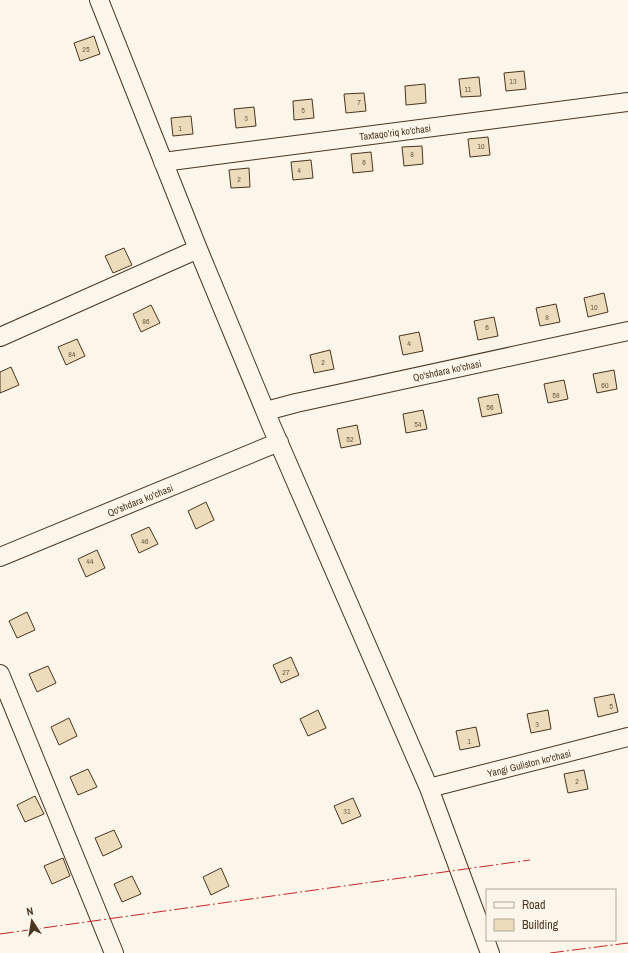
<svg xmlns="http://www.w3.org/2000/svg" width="628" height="953" viewBox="0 0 628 953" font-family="'Archivo Narrow',sans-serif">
	<rect width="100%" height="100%" fill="#fbf6e9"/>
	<!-- building -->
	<path fill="#ecdcbc" stroke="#4a3520" d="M94,36L100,54L80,61L74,43Z
		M524,71L526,89L506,91L504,73Z
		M479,77L481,96L461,97L459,79Z
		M425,84L426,103L406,105L405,86Z
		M364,93L366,111L346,113L344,94Z
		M312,99L314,118L294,120L293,101Z
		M254,107L256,126L236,128L234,109Z
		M191,116L193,134L173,136L171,118Z
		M488,137L490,155L470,157L468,139Z
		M422,146L423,164L404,166L402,147Z
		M371,152L373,171L353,173L351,154Z
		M311,160L313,178L293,180L291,162Z
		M249,168L250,187L231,188L229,170Z
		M124,248L132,265L113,273L105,256Z
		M604,293L608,312L588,317L584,298Z
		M556,304L560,322L540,326L536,308Z
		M151,305L160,323L141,332L133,314Z
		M494,317L498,336L478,340L474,321Z
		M419,332L423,351L403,355L399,336Z
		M77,339L85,356L66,365L58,347Z
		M330,350L334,369L314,373L310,355Z
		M11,367L19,385L0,393V372Z
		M614,370L617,389L597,393L593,374Z
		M564,380L568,399L548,403L544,384Z
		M498,394L502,413L482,417L478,398Z
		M423,410L427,429L406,433L403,414Z
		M357,425L361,444L341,448L337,429Z
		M206,502L214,520L196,529L188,511Z
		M149,527L158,544L139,553L131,535Z
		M97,550L105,568L86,577L78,559Z
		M27,612L35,630L17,638L9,621Z
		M291,657L299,675L281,683L273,665Z
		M48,666L56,683L37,692L29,674Z
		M614,694L618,712L598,717L594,698Z
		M318,710L326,728L308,736L300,719Z
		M548,710L551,729L531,733L527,714Z
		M69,718L77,736L59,745L51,727Z
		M476,727L480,746L460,750L456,731Z
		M88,769L97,787L78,795L70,777Z
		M584,770L588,789L568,793L564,774Z
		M35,796L44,814L25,822L17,805Z
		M353,798L361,816L342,824L334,806Z
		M114,830L122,847L103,856L95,838Z
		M63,858L70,876L52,884L44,866Z
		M221,868L229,886L211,895L203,877Z
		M132,876L141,894L122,902L114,884Z"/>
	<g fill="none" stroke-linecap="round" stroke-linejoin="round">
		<defs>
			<path id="minor" d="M99,0L198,249L271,425L429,788L490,953
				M163,162L628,102
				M0,337L198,249
				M266,411L296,403L628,331
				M0,557L279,442
				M0,674L114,953
				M429,788L628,737"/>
		</defs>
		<!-- minor casing -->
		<use href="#minor" stroke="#4a3520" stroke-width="20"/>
		<!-- minor -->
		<use href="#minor" stroke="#fbf6e9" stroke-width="18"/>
		<!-- power -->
		<path stroke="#c62828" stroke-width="1" stroke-dasharray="14 3 2 3" stroke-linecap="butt" d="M0,934L530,860
			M550,953L628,943"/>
	</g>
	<g text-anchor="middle" stroke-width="3" stroke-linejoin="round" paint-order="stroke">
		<!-- number labels -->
		<g font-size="8" fill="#725f47">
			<text x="86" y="52">25</text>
			<text x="513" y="84">13</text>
			<text x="468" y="92">11</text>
			<text x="359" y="105">7</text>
			<text x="303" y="113">5</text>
			<text x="246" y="121">3</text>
			<text x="180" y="131">1</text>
			<text x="481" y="149">10</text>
			<text x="412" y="157">8</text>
			<text x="364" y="165">6</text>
			<text x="299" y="173">4</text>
			<text x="239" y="182">2</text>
			<text x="594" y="310">10</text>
			<text x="547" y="320">8</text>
			<text x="146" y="324">86</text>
			<text x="487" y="330">6</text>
			<text x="409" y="346">4</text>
			<text x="72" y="357">84</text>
			<text x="323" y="365">2</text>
			<text x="605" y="388">60</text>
			<text x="556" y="398">58</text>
			<text x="490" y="410">56</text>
			<text x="418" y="427">54</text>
			<text x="350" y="442">52</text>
			<text x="145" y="544">46</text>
			<text x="90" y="564">44</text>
			<text x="286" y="675">27</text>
			<text x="611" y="709">5</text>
			<text x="537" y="727">3</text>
			<text x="469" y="744">1</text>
			<text x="577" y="784">2</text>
			<text x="347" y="814">31</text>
		</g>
		<!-- street labels -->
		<g font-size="10" fill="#4a3520" stroke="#fbf6e9">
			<text transform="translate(395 132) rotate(-7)" y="4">Taxtaqo'riq ko'chasi</text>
			<text transform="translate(447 370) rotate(-12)" y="4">Qo'shdara ko'chasi</text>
			<text transform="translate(140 500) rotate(-22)" y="4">Qo'shdara ko'chasi</text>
			<text transform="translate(529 763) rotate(-14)" y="4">Yangi Guliston ko'chasi</text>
		</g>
	</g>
	<!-- legend -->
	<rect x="486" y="889" width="130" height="52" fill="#fbf6e9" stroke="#b4a999"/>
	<rect x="494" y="902" width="20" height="6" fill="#fbf6e9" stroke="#b4a999"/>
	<text x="522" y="909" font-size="12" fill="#4a3520">Road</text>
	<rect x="494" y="919" width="20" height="12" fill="#ecdcbc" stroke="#b4a999"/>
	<text x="522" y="929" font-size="12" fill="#4a3520">Building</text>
	<!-- north arrow -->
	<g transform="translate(32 921) rotate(348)" stroke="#fbf6e9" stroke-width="3" paint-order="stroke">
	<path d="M0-3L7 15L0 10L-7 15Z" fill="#4a3520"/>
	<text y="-6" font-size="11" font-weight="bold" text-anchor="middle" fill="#4a3520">N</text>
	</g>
</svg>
